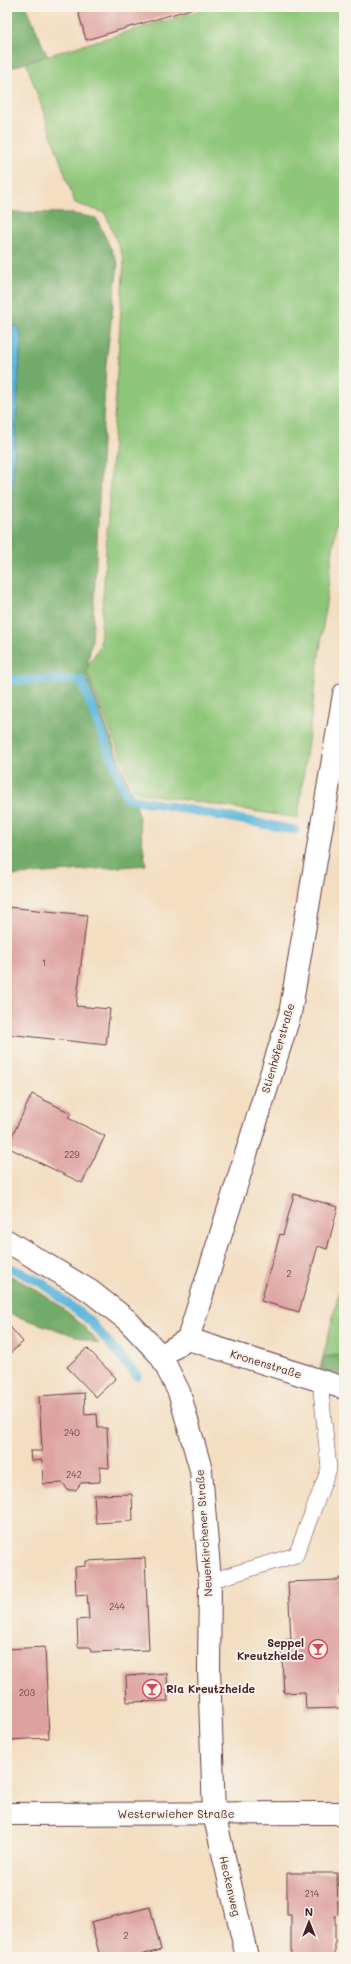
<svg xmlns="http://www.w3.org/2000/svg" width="351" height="1964" viewBox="0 0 351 1964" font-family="Mali,sans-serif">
	<rect width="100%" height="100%" fill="#f7f3e8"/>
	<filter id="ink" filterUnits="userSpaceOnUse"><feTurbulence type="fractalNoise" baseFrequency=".025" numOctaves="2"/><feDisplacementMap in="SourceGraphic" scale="8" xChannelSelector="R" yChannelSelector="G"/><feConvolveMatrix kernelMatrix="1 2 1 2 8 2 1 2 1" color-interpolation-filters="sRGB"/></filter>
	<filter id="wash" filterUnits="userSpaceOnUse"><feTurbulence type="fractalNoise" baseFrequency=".012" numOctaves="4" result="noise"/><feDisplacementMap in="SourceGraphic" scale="16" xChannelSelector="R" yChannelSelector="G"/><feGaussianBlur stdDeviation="0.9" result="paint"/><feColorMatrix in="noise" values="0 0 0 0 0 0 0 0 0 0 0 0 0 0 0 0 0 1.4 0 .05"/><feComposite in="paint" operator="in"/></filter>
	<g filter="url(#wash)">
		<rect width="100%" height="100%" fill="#f3dec2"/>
		<!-- green -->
		<path fill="#8ec679" stroke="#6c7252" d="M210,7H344V465L298,818L135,792L86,669L100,646L124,259L105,213L75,203L26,62Z
			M344,1272V1355L323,1357Z"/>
		<!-- forest -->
		<path fill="#72ab69" stroke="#5e654a" d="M7,7H27L47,56L7,69Z
			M7,212L68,213L96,218L118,263L106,364L92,640L86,673L137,807L146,865L7,876V592L21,334L18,327L7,326Z
			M7,1274C41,1291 75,1313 99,1344L7,1313Z
			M344,1355V1376L320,1369L323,1357Z"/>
		<!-- water -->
		<path fill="#60b8dd" stroke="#556c84" d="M7,326L18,327L21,334L7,592Z"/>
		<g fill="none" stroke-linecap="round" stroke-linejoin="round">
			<!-- stream -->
			<path stroke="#60b8dd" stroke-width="9" d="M7,680H81L127,798L295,830
				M7,1266L42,1283L91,1322L137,1376"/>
		</g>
		<g id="blocks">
			<!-- building -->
			<path fill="#dda19f" d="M77,7H197L86,40Z
				M7,907L87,915L76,1006L110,1009L106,1045L7,1034Z
				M32,1094L71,1113L68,1118L105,1136L82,1183L7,1147Z
				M294,1194L338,1207L327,1249L318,1246L299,1312L261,1301L280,1234L283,1235Z
				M7,1323L23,1342L7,1356Z
				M87,1348L116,1378L96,1397L67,1367Z
				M84,1393L85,1415L97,1414L98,1428H107L109,1468L100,1467V1482L81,1483L76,1490H68L63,1483L43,1484L42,1460L31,1461L30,1451H42L39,1396Z
				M132,1494L133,1521L96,1523L94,1495Z
				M145,1558L149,1650L91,1652L90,1647H78L77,1620L89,1619L87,1594L76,1595L75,1567L86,1566V1561Z
				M340,1578H344V1690L340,1691L341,1708L306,1709L305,1692L284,1693L281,1641H291L288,1582L340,1580Z
				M45,1647L49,1738L7,1740V1649Z
				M167,1673L168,1701L127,1702L126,1676Z
				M287,1873H337L338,1915L335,1916V1957H291V1915H287Z
				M150,1907L161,1950L132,1957H100L91,1922Z"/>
		</g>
	</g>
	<g filter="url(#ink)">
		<use href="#blocks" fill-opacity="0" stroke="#633c42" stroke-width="1"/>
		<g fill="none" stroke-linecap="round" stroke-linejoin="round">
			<defs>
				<path id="service" d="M210,1581L296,1555L329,1469L320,1381"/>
				<path id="minor" d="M188,1339L344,1388
					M161,1356L188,1339L290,1014L344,694
					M214,1814L247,1957"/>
				<path id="tertiary" d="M7,1241L90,1291L127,1320L161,1356L179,1392L201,1470L210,1581L209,1669L214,1814"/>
				<path id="secondary" d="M7,1814L344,1813"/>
			</defs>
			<!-- service casing -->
			<use href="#service" stroke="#633c42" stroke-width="16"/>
			<!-- minor casing -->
			<use href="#minor" stroke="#633c42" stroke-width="24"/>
			<!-- tertiary casing -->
			<use href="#tertiary" stroke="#633c42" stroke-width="24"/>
			<!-- secondary casing -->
			<use href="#secondary" stroke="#633c42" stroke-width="24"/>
			<!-- service -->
			<use href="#service" stroke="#fff" stroke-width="15"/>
			<!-- minor -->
			<use href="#minor" stroke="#fff" stroke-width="22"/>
			<!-- tertiary -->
			<use href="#tertiary" stroke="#fff" stroke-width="22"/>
			<!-- secondary -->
			<use href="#secondary" stroke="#fff" stroke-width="22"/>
		</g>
	</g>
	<!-- icons -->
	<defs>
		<symbol id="bar-ring" viewBox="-11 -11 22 22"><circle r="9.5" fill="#f7f3e8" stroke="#d1495b" stroke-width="1.5"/><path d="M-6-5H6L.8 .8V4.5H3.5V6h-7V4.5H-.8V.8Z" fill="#d1495b"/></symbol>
	</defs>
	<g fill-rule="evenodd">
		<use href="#bar-ring" x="307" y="1638" width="22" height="22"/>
		<use href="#bar-ring" x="141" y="1678" width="22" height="22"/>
	</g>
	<g text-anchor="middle" stroke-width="4" stroke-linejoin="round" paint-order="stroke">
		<!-- number labels -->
		<g font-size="9" fill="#6f4048">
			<text x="44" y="966">1</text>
			<text x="72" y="1158">229</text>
			<text x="289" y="1277">2</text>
			<text x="72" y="1436">240</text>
			<text x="74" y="1478">242</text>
			<text x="117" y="1610">244</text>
			<text x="27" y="1696">203</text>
			<text x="312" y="1897">214</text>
			<text x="126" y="1939">2</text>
		</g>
		<!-- street labels -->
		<g font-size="11" fill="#4a1f2b" stroke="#f7f3e8">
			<text transform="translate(278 1048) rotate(-74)" y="4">Stienhöferstraße</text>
			<text transform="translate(266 1364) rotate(17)" y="4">Kronenstraße</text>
			<text transform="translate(204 1533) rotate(-94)" y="4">Neuenkirchener Straße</text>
			<text x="176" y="1818">Westerwieher Straße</text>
			<text transform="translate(230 1886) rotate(77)" y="4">Heckenweg</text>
		</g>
		<!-- poi labels -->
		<g font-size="11" font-weight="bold" fill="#4a1f2b" stroke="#f7f3e8" text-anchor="end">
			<text x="304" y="1647">Seppel<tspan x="304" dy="13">Kreutzheide</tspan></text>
			<text x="166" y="1693" text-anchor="start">Ria Kreutzheide</text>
		</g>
	</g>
	<!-- margin -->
	<rect width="351" height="1964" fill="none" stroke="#f7f3e8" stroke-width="24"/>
	<!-- north arrow -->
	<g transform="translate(309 1922)" stroke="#f7f3e8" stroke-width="3" paint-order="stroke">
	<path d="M0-3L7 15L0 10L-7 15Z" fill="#4a1f2b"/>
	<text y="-6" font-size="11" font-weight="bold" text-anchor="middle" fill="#4a1f2b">N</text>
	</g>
</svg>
